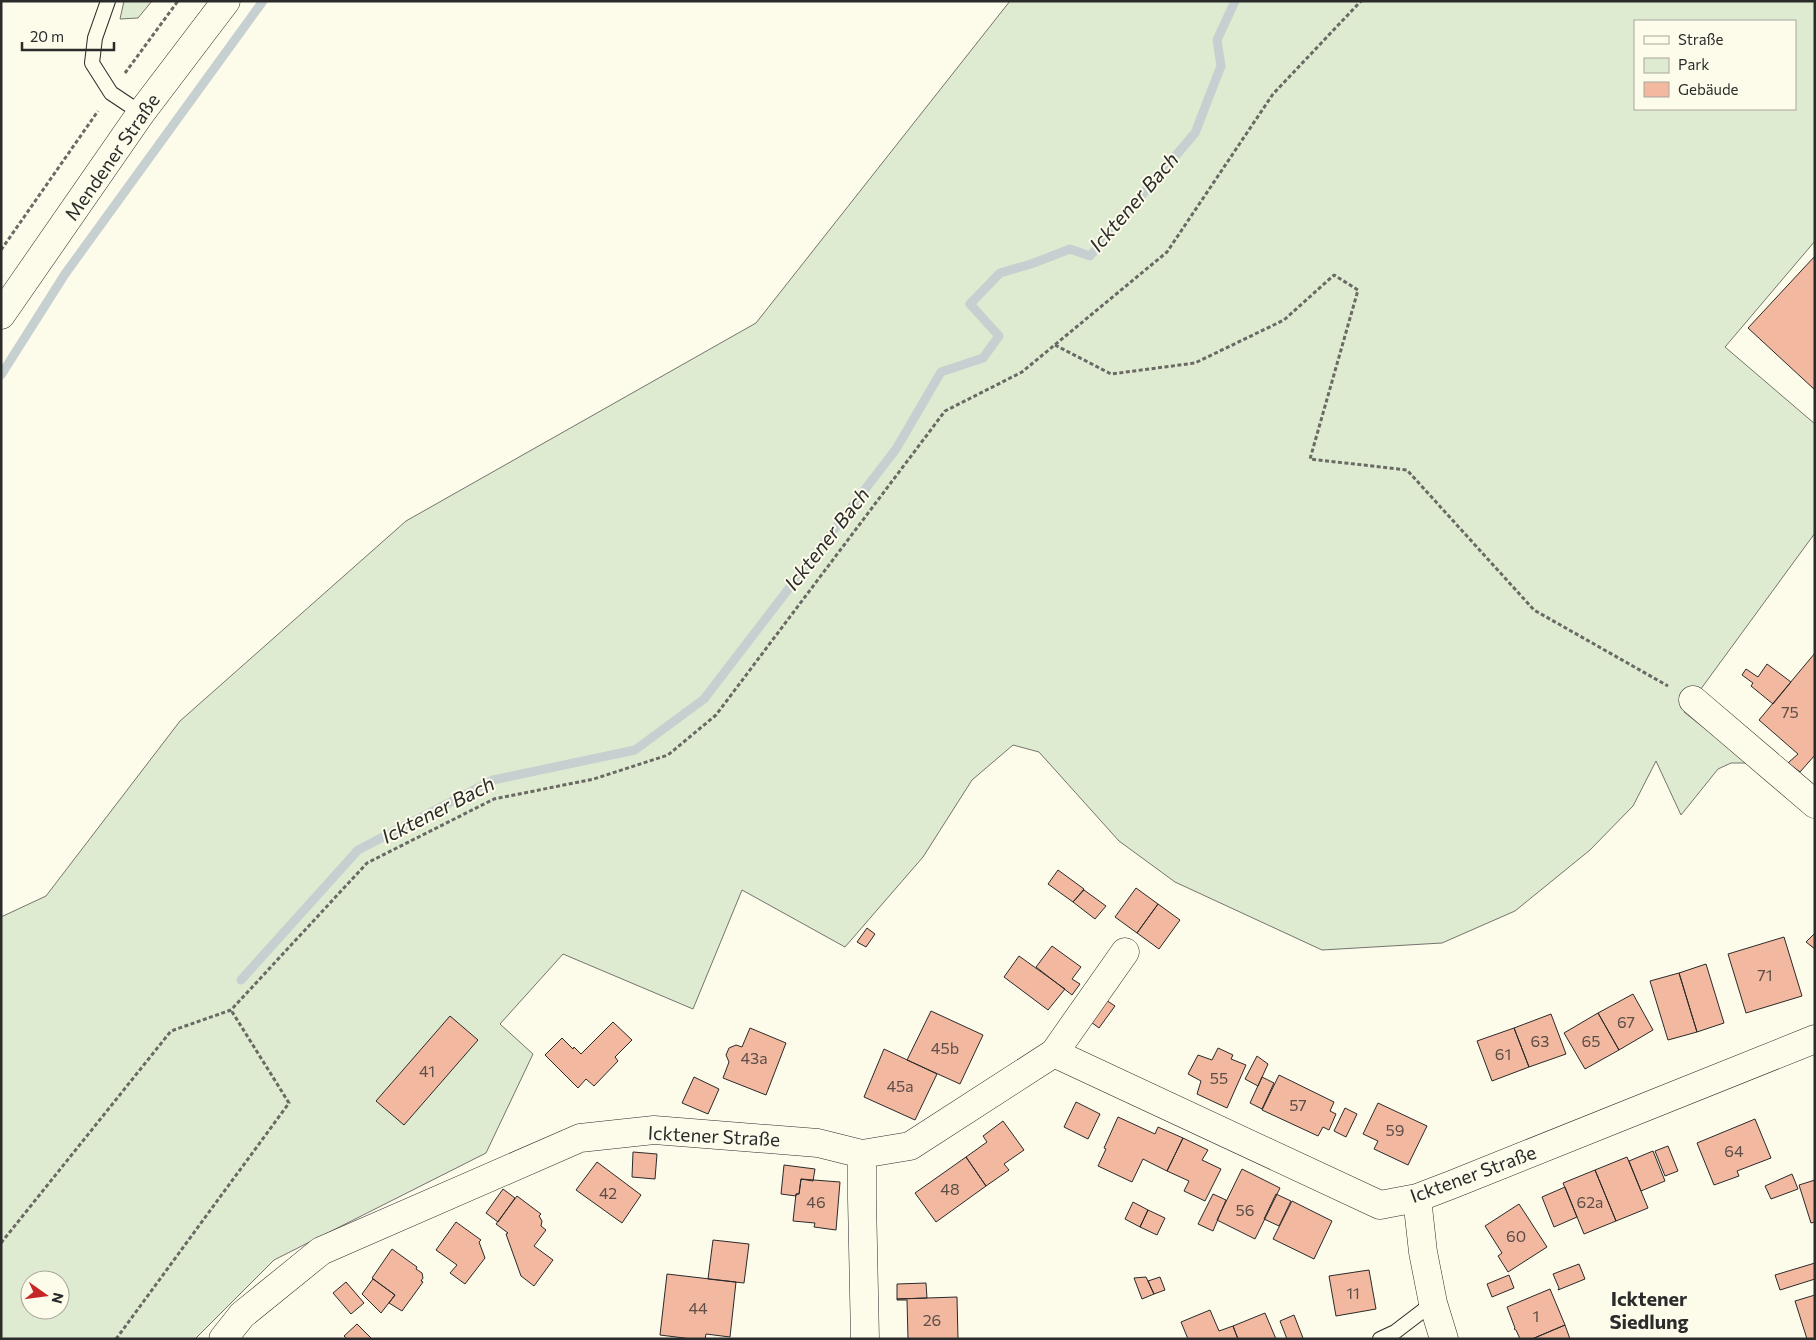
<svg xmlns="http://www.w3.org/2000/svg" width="1816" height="1340" viewBox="0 0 1816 1340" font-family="Commissioner,sans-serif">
	<rect width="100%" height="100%" fill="#fdfbea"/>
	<!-- green -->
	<path fill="#deebd1" stroke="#74746e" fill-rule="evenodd" d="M124,1H152L138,18L120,19Z
		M1010,1H1815V241L1725,347L1815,424V533L1684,712L1748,763H1731L1718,769L1681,815L1656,761L1633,806L1590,850L1515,911L1442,943L1322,950L1175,882L1119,841L1039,752L1013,745L972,780L923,857L845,947L742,890L693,1009L563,954L500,1024L533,1054L486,1153L274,1260L195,1339H1V917L46,896L180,721L406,521L756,323ZM1635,21H1795V109H1635ZM30,1280H60V1310H30Z"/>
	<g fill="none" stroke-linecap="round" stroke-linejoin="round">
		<!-- stream -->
		<path stroke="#c7d0d0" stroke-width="9" d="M1,375L65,274L263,1
			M241,980L358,850L493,780L635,750L704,699L896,449L941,372L983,358L999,336L970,304L1000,273L1031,264L1070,249L1090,256L1195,133L1221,66L1217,40L1235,1"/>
	</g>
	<!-- building -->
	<path fill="#f2b8a0" stroke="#2b2b2b" d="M1815,256V390L1748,328Z
		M1815,653V755L1800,772L1788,763L1798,754L1759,720Z
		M1767,664L1791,682L1773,704L1751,686L1753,683L1742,675L1746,669L1758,677Z
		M1058,870L1084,889L1073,902L1048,884Z
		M1136,888L1158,904L1137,933L1115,917Z
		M1084,890L1106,906L1095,919L1073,902Z
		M1158,904L1180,920L1159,949L1137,933Z
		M867,928L875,934L866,947L857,942Z
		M1815,933V949L1806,942Z
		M1784,937L1802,996L1746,1013L1728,954Z
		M1052,946L1081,967L1072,979L1080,984L1072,995L1036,967Z
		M1019,956L1065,989L1048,1010L1004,977Z
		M1706,964L1724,1023L1697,1032L1679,973Z
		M1679,973L1697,1032L1668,1040L1650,981Z
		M1633,994L1653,1030L1619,1050L1598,1013Z
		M1103,998L1115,1006L1099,1028L1087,1019Z
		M931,1011L983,1035L960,1084L907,1060Z
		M1598,1013L1619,1050L1585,1069L1564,1033Z
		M1551,1014L1566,1054L1529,1067L1514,1028Z
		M450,1016L478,1040L404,1125L376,1101Z
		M613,1022L632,1040L615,1057L618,1061L594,1086L586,1079L578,1088L545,1055L562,1038L573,1049L574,1047L581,1054Z
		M750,1028L786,1043L766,1095L723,1078L729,1062L726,1055L729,1048L736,1045L742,1047Z
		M1514,1028L1529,1067L1492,1081L1477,1041Z
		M1218,1048L1233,1055L1231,1059L1246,1065L1227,1108L1197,1094L1201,1081L1188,1074L1198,1055L1212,1060Z
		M884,1049L937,1074L915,1120L864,1097Z
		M1257,1056L1268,1064L1258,1086L1245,1079Z
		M1279,1075L1334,1102L1330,1111L1336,1114L1329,1130L1323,1127L1318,1136L1262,1110Z
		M694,1077L719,1089L708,1114L682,1103Z
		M1262,1077L1274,1083L1262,1109L1250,1103Z
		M1076,1102L1100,1114L1088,1139L1064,1127Z
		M1378,1103L1427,1126L1408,1165L1374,1149L1378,1141L1363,1134Z
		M1345,1108L1357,1114L1346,1137L1334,1131Z
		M1118,1117L1155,1134L1158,1127L1183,1138L1167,1171L1143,1159L1132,1182L1098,1166L1106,1149L1104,1148Z
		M1755,1119L1771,1158L1737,1171L1739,1176L1714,1185L1697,1143Z
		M1003,1121L1024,1150L1004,1164L1009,1170L986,1186L966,1157L987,1142L983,1136Z
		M1183,1138L1208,1150L1202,1160L1221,1169L1205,1201L1184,1191L1189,1181L1167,1171Z
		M1668,1146L1678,1171L1665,1176L1655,1151Z
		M1653,1151L1665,1181L1641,1191L1629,1161Z
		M633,1152L657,1154L655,1179L632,1177Z
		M966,1157L986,1186L936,1222L915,1193Z
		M1627,1157L1648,1208L1616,1221L1595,1170Z
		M597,1162L641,1195L622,1223L576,1190Z
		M784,1165L815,1169L813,1181L801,1179L799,1194H796V1196L781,1194Z
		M1242,1169L1280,1188L1255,1239L1217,1220Z
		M1595,1170L1616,1221L1584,1234L1563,1183Z
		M1792,1174L1798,1189L1771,1199L1765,1186Z
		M801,1179L840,1182L836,1230L814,1227L815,1223L793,1221L796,1194H799Z
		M1815,1180V1222L1811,1223L1799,1185Z
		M1565,1187L1577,1217L1554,1227L1542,1197Z
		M503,1189L515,1198L498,1222L486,1213Z
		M1213,1194L1226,1200L1213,1231L1198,1224Z
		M1276,1194L1291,1201L1279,1226L1264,1219Z
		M517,1196L541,1214L539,1216L542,1221L541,1226L546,1230L534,1246L553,1260L534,1286L521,1276L506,1234L508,1233L496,1224Z
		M1292,1201L1332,1221L1314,1259L1273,1239Z
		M1133,1202L1148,1210L1140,1227L1125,1219Z
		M1519,1204L1547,1247L1508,1272L1498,1256L1502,1253L1485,1226Z
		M1148,1210L1165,1218L1157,1235L1140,1227Z
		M456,1222L481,1240L479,1242L485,1258L465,1284L450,1273L457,1265L436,1250Z
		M713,1240L749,1244L744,1283L708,1279Z
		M392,1249L417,1267L416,1269L422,1273L423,1278L421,1281L423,1282L402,1311L389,1303L395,1295L372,1278Z
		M1815,1263V1279L1780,1290L1775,1275Z
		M1579,1264L1585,1279L1558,1290L1559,1288L1553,1274Z
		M1369,1270L1376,1309L1336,1316L1329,1276Z
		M667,1274L736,1282L730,1337L706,1334L705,1339H692L660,1335Z
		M1509,1275L1514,1288L1492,1297L1487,1284Z
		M1146,1277L1154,1294L1142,1299L1134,1278Z
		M1160,1277L1165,1290L1154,1294L1148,1281Z
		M373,1279L395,1295L381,1313L362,1294Z
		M346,1282L364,1303L351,1314L333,1293Z
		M926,1283L927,1298L897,1299V1284Z
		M1550,1289L1565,1325L1532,1339H1520L1516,1330L1514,1329L1515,1328L1507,1307Z
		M1815,1295V1339H1807L1795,1301Z
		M957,1297L958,1339H908L907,1300H897V1299Z
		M1210,1310L1219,1331L1233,1326L1238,1339H1188L1181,1322Z
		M1265,1313L1276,1339H1238L1233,1326Z
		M1294,1315L1303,1338L1302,1339H1287L1280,1321Z
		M357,1324L372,1339H347L344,1336Z
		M1565,1325L1570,1339H1532Z"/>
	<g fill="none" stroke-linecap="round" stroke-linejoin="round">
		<defs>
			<path id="lane" d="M108,1L95,38L92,63L111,93L141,113
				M1380,1339L1395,1332L1433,1303"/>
			<path id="street" d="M1693,700L1815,804
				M1054,1053L1125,952
				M862,1154V1199L865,1339
				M1417,1198L1423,1252L1433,1303L1444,1339
				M223,1339L242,1315L321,1251L580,1138L654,1130L818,1143L862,1154L910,1146L1054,1053L1380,1205L1417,1198L1451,1185L1815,1039"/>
			<path id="secondary" d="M1,315L141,113L226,1"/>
		</defs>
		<!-- lane casing -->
		<use href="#lane" stroke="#2b2b2b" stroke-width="16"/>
		<!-- street casing -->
		<use href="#street" stroke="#2b2b2b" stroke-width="29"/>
		<!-- secondary casing -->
		<use href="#secondary" stroke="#2b2b2b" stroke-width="29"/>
		<!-- path -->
		<path stroke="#6a6964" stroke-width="3" stroke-dasharray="4 2.5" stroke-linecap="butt" d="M125,73L178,1
			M1,250L98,111
			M1055,345L1111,374L1195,363L1284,320L1334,275L1358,290L1310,459L1407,470L1534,610L1668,686
			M1,1243L171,1031L231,1010L367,863L494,799L594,779L668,755L716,715L945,411L1022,372L1167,252L1273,94L1361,1
			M116,1339L289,1103L231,1010"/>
		<!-- lane -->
		<use href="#lane" stroke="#fdfbea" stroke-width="14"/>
		<!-- street -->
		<use href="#street" stroke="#fdfbea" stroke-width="28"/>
		<!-- secondary -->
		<use href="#secondary" stroke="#fdfbea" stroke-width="28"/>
	</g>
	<g text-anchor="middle" stroke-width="4" stroke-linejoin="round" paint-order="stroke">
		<!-- number labels -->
		<g font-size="16" fill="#5d4e48">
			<text x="1790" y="718">75</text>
			<text x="1765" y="981">71</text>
			<text x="1626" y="1028">67</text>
			<text x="1540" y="1047">63</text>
			<text x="1591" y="1047">65</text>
			<text x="945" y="1054">45b</text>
			<text x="1503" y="1060">61</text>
			<text x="754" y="1064">43a</text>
			<text x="427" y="1077">41</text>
			<text x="1219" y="1084">55</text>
			<text x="900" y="1092">45a</text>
			<text x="1298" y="1111">57</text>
			<text x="1395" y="1136">59</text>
			<text x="1734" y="1157">64</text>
			<text x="950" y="1195">48</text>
			<text x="608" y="1199">42</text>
			<text x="816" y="1208">46</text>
			<text x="1590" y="1208">62a</text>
			<text x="1245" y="1216">56</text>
			<text x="1516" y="1242">60</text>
			<text x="1353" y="1299">11</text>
			<text x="698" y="1314">44</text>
			<text x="1536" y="1322">1</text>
			<text x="932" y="1326">26</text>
		</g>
		<!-- street labels -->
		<g font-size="19" fill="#2b2b2b" stroke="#fdfbea">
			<text transform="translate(112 157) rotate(-55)" y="7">Mendener Straße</text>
			<text transform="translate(714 1136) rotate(3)" y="7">Icktener Straße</text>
			<text transform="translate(1473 1174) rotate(-20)" y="7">Icktener Straße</text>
		</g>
		<!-- water labels -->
		<g font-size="20" font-style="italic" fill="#2b2b2b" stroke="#fdfbea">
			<text transform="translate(1134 202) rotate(-49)" y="7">Icktener Bach</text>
			<text transform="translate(827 539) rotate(-52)" y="7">Icktener Bach</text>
			<text transform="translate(438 810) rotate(-27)" y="7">Icktener Bach</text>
		</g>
		<!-- neighbourhood labels -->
		<g font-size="20" font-weight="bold" fill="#2b2b2b" stroke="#fdfbea">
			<text x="1649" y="1306">Icktener<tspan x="1649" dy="23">Siedlung</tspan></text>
		</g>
	</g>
	<!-- border -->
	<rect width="1816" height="1340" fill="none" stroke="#2b2b2b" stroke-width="5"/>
	<!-- legend -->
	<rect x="1634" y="20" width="162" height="90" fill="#fdfbea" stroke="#a9a89e"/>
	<rect x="1644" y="36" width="25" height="8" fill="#fdfbea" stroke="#a9a89e"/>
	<text x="1678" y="45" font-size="15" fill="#2b2b2b">Straße</text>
	<rect x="1644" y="58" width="25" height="15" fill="#deebd1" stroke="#a9a89e"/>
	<text x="1678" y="70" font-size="15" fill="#2b2b2b">Park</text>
	<rect x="1644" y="82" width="25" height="15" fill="#f2b8a0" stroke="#a9a89e"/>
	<text x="1678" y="95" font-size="15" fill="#2b2b2b">Gebäude</text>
	<!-- north arrow -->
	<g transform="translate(45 1295) rotate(104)"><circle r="24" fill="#fdfbea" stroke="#a9a89e"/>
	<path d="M0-4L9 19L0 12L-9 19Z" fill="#c62828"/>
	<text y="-8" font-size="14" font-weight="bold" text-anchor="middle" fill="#2b2b2b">N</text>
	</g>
	<!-- scale -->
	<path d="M22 42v8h92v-8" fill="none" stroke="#2b2b2b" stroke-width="2.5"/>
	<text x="30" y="42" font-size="15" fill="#2b2b2b" stroke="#fdfbea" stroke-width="4" paint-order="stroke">20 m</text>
</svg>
